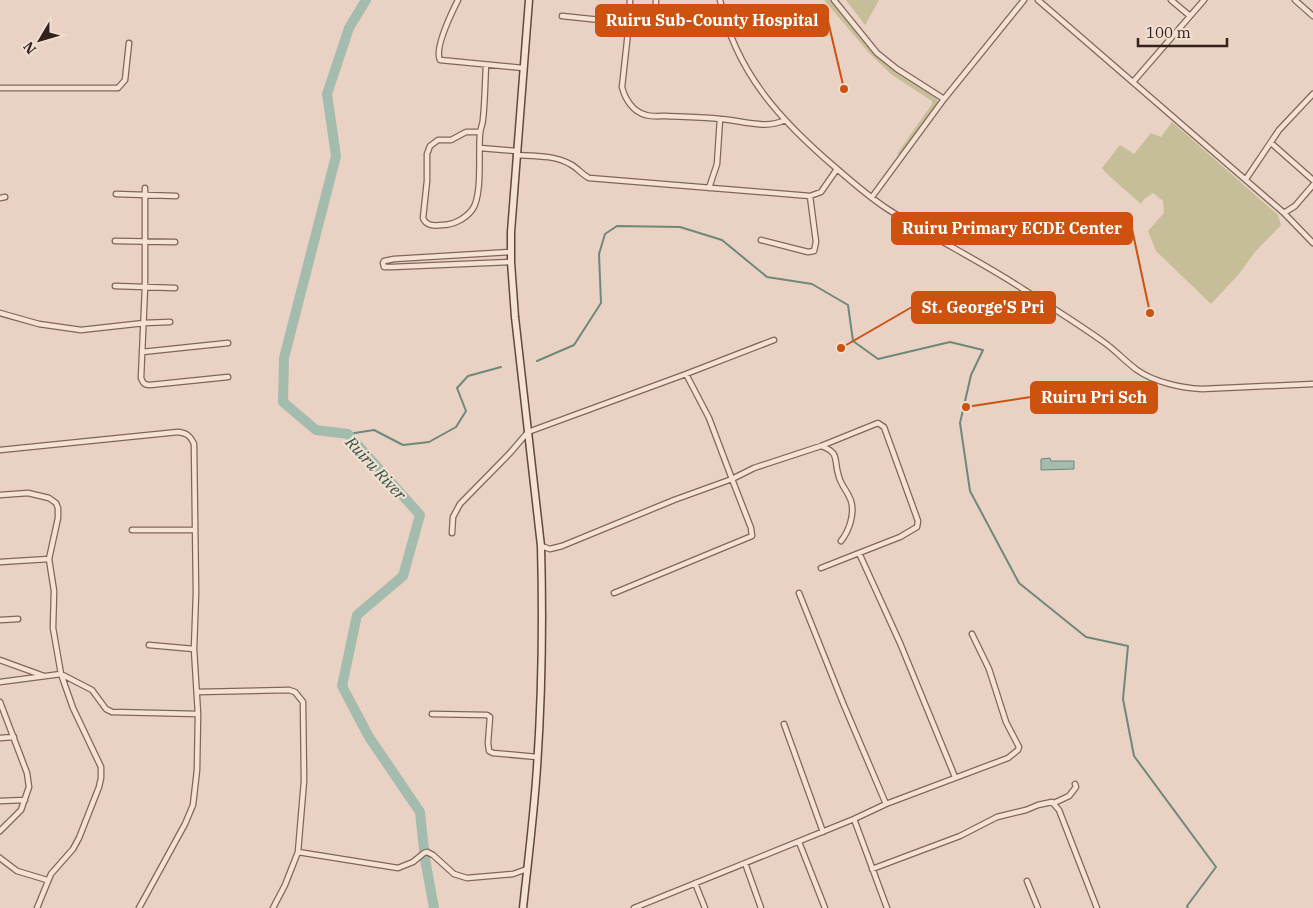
<svg xmlns="http://www.w3.org/2000/svg" width="1313" height="908" viewBox="0 0 1313 908" font-family="'IBM Plex Serif',serif">
	<rect width="100%" height="100%" fill="#e9d2c3"/>
	<!-- green -->
	<path fill="#c6be98" d="M824,0H831L850,24L888,66L937,99L938,103L935,108L899,155L897,154L932,104V101L892,75L870,54Z
		M846,0H879L865,25Z
		M1172,122L1278,215L1281,225L1255,252L1239,274L1211,304L1156,251L1148,231L1164,213L1163,201L1153,193L1144,199L1141,204L1106,173L1102,168L1120,145L1134,154L1151,133L1161,137Z"/>
	<!-- water -->
	<path fill="#a4bcae" stroke="#6d897a" d="M1050,458L1051,461H1074V469L1041,470V459Z"/>
	<g fill="none" stroke-linecap="round" stroke-linejoin="round">
		<!-- stream -->
		<path stroke="#6d897a" stroke-width="2" d="M537,361L574,345L601,303L599,254L605,234L617,226L680,227L722,240L767,277L812,284L848,305L853,341L878,359L950,342L983,350L971,375L960,423L970,491L1019,583L1086,637L1128,646L1123,699L1134,756L1216,867L1187,906L1188,908
			M348,434L374,430L403,445L429,442L456,427L466,411L457,388L468,376L501,367"/>
		<!-- river -->
		<path stroke="#a4bcae" stroke-width="10" d="M366,0L349,28L327,94L336,156L284,358L283,402L316,430L348,434L420,515L403,576L357,615L342,686L369,737L420,812L425,859L434,908"/>
		<defs>
			<path id="street" d="M458,0C452,12 434,48 440,60L523,68
				M656,0C654,25 658,24 680,31
				M720,0C736,73 781,121 836,168C852,182 868,196 886,208C932,238 981,261 1026,291C1053,308 1080,325 1105,343C1116,351 1126,362 1137,370C1154,382 1181,388 1202,389L1313,384
				M834,0L877,53L897,69L944,99
				M1038,0L1284,213L1313,243
				M1171,0L1190,16
				M1295,0L1313,16
				M562,16L629,23L630,0
				M629,23L622,87C625,99 633,112 646,115C652,117 660,116 666,116C684,117 702,117 720,119
				M1133,82L1204,0
				M0,88H118L125,80L129,43
				M480,132H466L451,140H438L430,146L427,154V181L423,218C426,226 434,226 442,225C453,225 465,219 472,210C483,196 478,152 480,134C480,129 483,124 483,119C485,101 485,83 486,65
				M1271,143L1313,180
				M480,148L516,151
				M516,155C533,156 554,155 570,164C578,168 581,174 589,178L810,196L821,192L837,169
				M1246,179L1279,130L1313,94
				M145,188V287L141,378C143,383 144,385 150,385L228,377
				M709,188L717,164L720,119C740,120 766,130 785,120
				M116,194L176,196
				M872,197L944,99L1024,0
				M0,198L5,197
				M1284,213L1295,206L1313,185
				M761,240L808,252L814,251L816,242L810,196
				M115,241L175,242
				M511,262L392,267H384L383,263L384,261L394,259L511,252
				M115,286L175,288
				M0,313L39,324L81,330L144,323L170,322
				M142,352L228,343
				M686,374L774,340
				M821,446C841,453 833,460 839,477C841,485 848,492 851,501C855,514 849,531 841,541
				M0,450L178,432C186,433 190,435 194,444L196,593L194,649L198,714L197,770L193,805L185,824L139,908
				M0,495L28,493L49,498L56,503L58,508V518L49,559L54,591L53,628L61,674L73,708L101,767V778L99,787L79,838L73,849L51,874L37,908
				M132,530H194
				M452,533L453,517L460,504L510,453L528,432L686,374L709,418L732,479L674,500L562,546L550,549L541,546
				M0,562L49,559
				M821,568L859,553L900,643L955,777
				M614,593L752,536L751,528L732,479L754,468L821,446L878,423L884,427L918,521L917,527L900,537L859,553
				M799,593L843,703L886,804
				M0,620L18,619
				M149,645L194,649
				M0,660L44,676
				M0,682L61,674L92,690L106,709L112,712L198,714
				M197,692L289,690L295,692L303,702L304,781L298,852L285,885L273,908
				M0,702L27,773L29,787L21,810L0,831
				M432,714L487,715L490,717L488,743L489,751L493,753L537,757
				M784,724L823,832
				M0,738L14,737
				M0,801L25,800
				M1054,803L1069,796L1076,787L1075,784
				M854,819L886,804L1008,758L1018,750L1019,747L1006,722L989,669L972,634
				M799,842L825,908
				M298,852L398,868L413,862L424,853L427,852L433,855L454,874L467,878L513,874L527,869
				M0,858L17,871L47,880
				M745,863L761,908
				M872,869L960,836L997,817L1026,810L1038,805L1052,802L1059,810L1097,908
				M1027,881L1038,908
				M695,883L705,908
				M634,908L854,819L887,908"/>
			<path id="secondary" d="M523,908C528,861 534,814 537,767C542,694 543,620 541,546L515,317L511,262V232L529,0"/>
		</defs>
		<!-- street casing -->
		<use href="#street" stroke="#81655b" stroke-width="7"/>
		<!-- secondary casing -->
		<use href="#secondary" stroke="#63463f" stroke-width="9"/>
		<!-- street -->
		<use href="#street" stroke="#f5e2d5" stroke-width="4.5"/>
		<!-- secondary -->
		<use href="#secondary" stroke="#f5e2d5" stroke-width="6"/>
	</g>
	<g text-anchor="middle" stroke-width="4.5" stroke-linejoin="round" paint-order="stroke">
		<!-- water labels -->
		<g font-size="16" font-style="italic" fill="#2f5145" stroke="#f1dfd1">
			<text transform="translate(376 468) rotate(47)" y="6">Ruiru River</text>
		</g>
	</g>
	<!-- callouts -->
	<path fill="none" stroke="#cd510f" stroke-width="2" d="M844 89L828 21M1150 313L1132 229M841 348L912 307M966 407L1031 397"/>
	<g fill="#cd510f" stroke="#f1dfd1" stroke-width="2">
		<circle cx="844" cy="89" r="5"/>
		<circle cx="1150" cy="313" r="5"/>
		<circle cx="841" cy="348" r="5"/>
		<circle cx="966" cy="407" r="5"/>
	</g>
	<g fill="#cd510f" stroke="#cd510f" stroke-width="2">
		<rect x="596" y="5" width="232" height="31" rx="5"/>
		<rect x="892" y="213" width="240" height="31" rx="5"/>
		<rect x="912" y="292" width="143" height="31" rx="5"/>
		<rect x="1031" y="382" width="126" height="31" rx="5"/>
	</g>
	<g font-size="16" text-anchor="middle" font-weight="bold" fill="#fff">
		<text x="712" y="26">Ruiru Sub-County Hospital</text>
		<text x="1012" y="234">Ruiru Primary ECDE Center</text>
		<text x="983" y="313">St. George'S Pri</text>
		<text x="1094" y="403">Ruiru Pri Sch</text>
	</g>
	<!-- north arrow -->
	<g transform="translate(40 40) rotate(232)" stroke="#f1dfd1" stroke-width="4" paint-order="stroke">
	<path d="M0-4L9 19L0 12L-9 19Z" fill="#32221e"/>
	<text y="-8" font-size="14" font-weight="bold" text-anchor="middle" fill="#32221e">N</text>
	</g>
	<!-- scale -->
	<path d="M1138 38v8h89v-8" fill="none" stroke="#32221e" stroke-width="2.5"/>
	<text x="1146" y="38" font-size="15" fill="#32221e" stroke="#f1dfd1" stroke-width="4" paint-order="stroke">100 m</text>
</svg>
